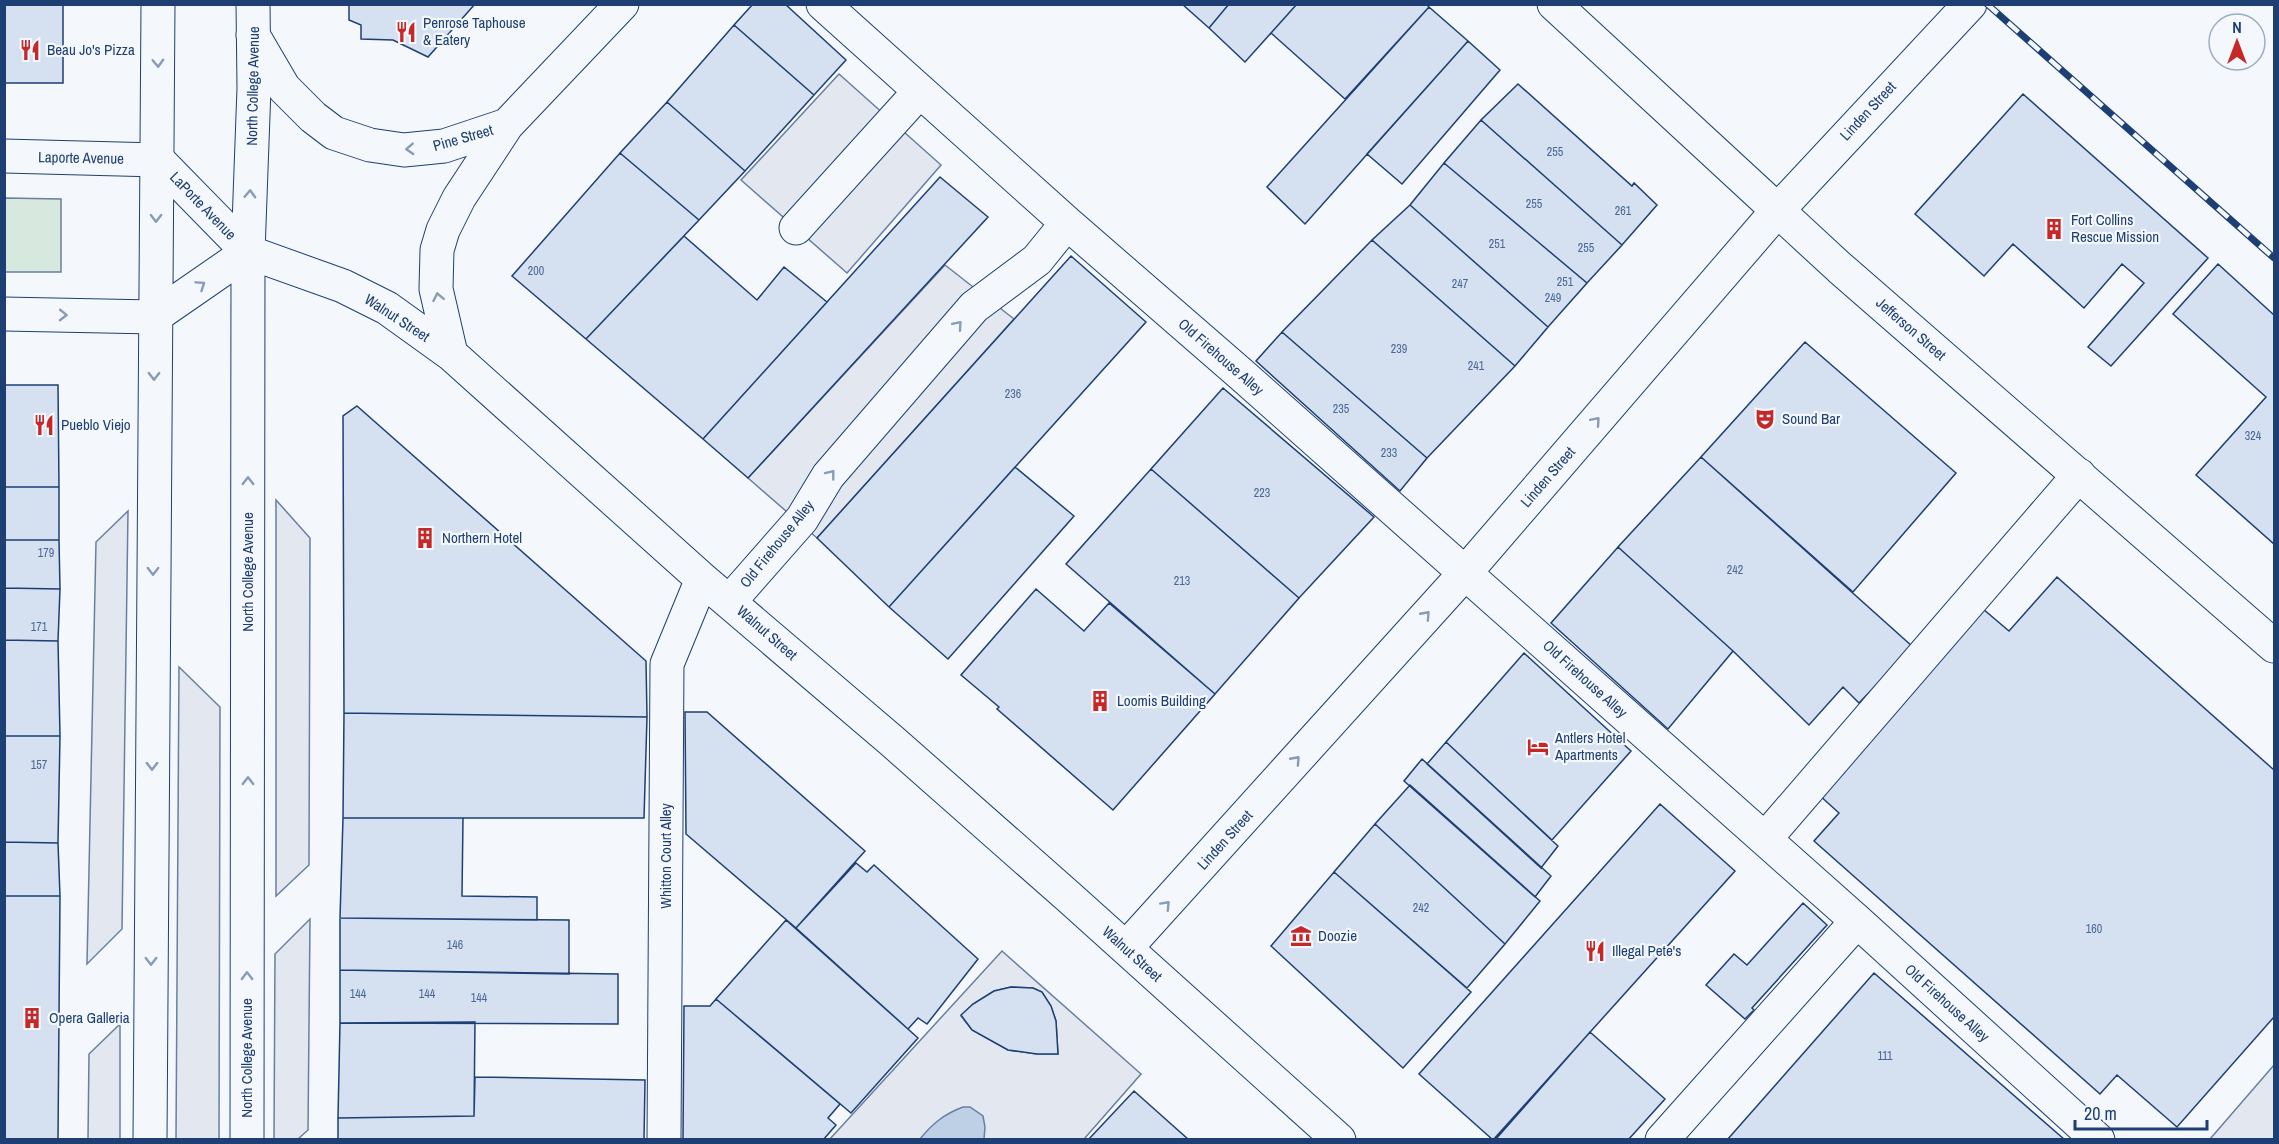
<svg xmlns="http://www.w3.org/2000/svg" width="2279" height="1144" viewBox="0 0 2279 1144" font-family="'Archivo Narrow',sans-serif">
	<rect width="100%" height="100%" fill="#f4f7fb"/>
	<!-- green -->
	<path fill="#d7e8df" stroke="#687fa3" stroke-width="1.5" d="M5,198L61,199V272H5Z"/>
	<!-- parking -->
	<path fill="#e3e8f0" stroke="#687fa3" stroke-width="1.5" fill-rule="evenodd" d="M839,74L941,165L847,273L741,180Z
		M945,265L1014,319L817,538L748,478Z
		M276,500L310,538L309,865L276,896Z
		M128,511L122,929L87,964L96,542Z
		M179,667L220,707L219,1139H176Z
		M310,919L308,1130L298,1139H274L275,954Z
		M1002,951L1141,1074L1084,1139L829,1140ZM1011,987L1033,988L1042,992L1051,1006L1056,1021L1058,1054H1037L1008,1050L972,1030L961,1016L973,1004L994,991Z
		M120,1024V1139H88L89,1054Z
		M2274,1065V1139H2210Z"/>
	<!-- water -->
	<path fill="#bed0e5" stroke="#687fa3" stroke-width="1.5" d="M963,1107H970L983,1116L985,1127L984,1139H920C932,1124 944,1114 963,1107Z"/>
	<!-- building -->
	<path fill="#d5e0f0" stroke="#1d3f73" stroke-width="1.5" d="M4,4H63V83H4Z
		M349,4H475L428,57L393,40L361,39V25L349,20Z
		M753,4H785L846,60L814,95L734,25Z
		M1182,4H1229L1209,28Z
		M1229,4H1297L1245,62L1209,28Z
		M1297,4H1426L1429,7L1345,99L1271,33Z
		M1429,7L1468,41L1305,224L1267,187Z
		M734,25L814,95L745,171L667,102Z
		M1468,41L1500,70L1402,184L1367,154Z
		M1518,84L1632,186L1634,183L1657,205L1622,245L1481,120Z
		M2023,94L2208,258L2111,366L2088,347L2144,283L2122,264L2084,308L2013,244L1984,276L1915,214Z
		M667,102L745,171L699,220L620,153Z
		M1481,120L1622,245L1587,283L1444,163Z
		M620,153L699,220L586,339L512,276Z
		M1444,163L1587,283L1548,327L1410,205Z
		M940,177L988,217L748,478L703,439Z
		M1410,205L1548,327L1515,366L1372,240Z
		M684,236L757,300L784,267L827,302L703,439L586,339Z
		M1372,240L1515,366L1427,458L1282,332Z
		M1071,256L1146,322L889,607L817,538Z
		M2218,264L2274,315V544L2196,475L2266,397L2173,314Z
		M1282,332L1427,458L1400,491L1256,361Z
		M1805,342L1956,473L1853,592L1701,457Z
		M4,385H58L59,487H4Z
		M1223,388L1374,517L1299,598L1151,469Z
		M357,406L646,661L647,717L344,713L343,416Z
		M1701,457L1913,647L1859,703L1843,687L1809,725L1733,651L1618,547Z
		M1015,467L1074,516L948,659L889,607Z
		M1151,469L1299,598L1215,694L1066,564Z
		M4,487H59V540H4Z
		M4,540H59L60,589L4,588Z
		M1618,547L1733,651L1668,729L1551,623Z
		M2057,577L2274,770V1017L2177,1127L2117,1075L2100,1094L1814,841L1839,813L1818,794L1983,609L2009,631Z
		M4,588L60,589L58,641L4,640Z
		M1036,589L1084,631L1109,603L1215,694L1113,810L997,709L999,707L961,675Z
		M4,640L58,641L60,736H4Z
		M1524,653L1631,751L1552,840L1446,742Z
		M685,712H707L865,851L796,928L686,834Z
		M344,713L647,717L644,818H343Z
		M4,736H60L58,843L4,842Z
		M1446,742L1558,846L1541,868L1427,764Z
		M1422,759L1551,876L1535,897L1404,781Z
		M1410,785L1540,901L1505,944L1375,824Z
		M1660,804L1735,871L1493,1140L1419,1074Z
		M343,818H463L462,896L537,897V920L340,918Z
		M1375,824L1505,944L1467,988L1334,872Z
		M4,842L58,843L60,896H4Z
		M856,863L867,872L874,865L978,959L927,1024L918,1018L908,1029L796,928Z
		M1334,872L1471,992L1403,1068L1271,946Z
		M4,896H60L58,1140H4Z
		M1803,903L1827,925L1752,1008L1754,1010L1745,1019L1706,985L1734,954L1747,965Z
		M340,918L569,920V974L340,970Z
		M786,920L918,1038L851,1113L716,999Z
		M340,970L618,974V1024L340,1023Z
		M1874,973L2065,1140H1727Z
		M1011,987L1033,988L1042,992L1051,1006L1056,1021L1058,1054H1037L1008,1050L972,1030L961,1015L973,1004L994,991Z
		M716,999L840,1104L828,1118L836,1125L823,1140H683L684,1006H710Z
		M475,1022L474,1116L338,1118L340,1023Z
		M1590,1032L1665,1099L1628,1140H1495Z
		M475,1077L645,1080L644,1140H338V1118L474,1116Z
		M1134,1091L1189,1140H1088Z"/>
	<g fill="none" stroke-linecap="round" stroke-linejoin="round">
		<defs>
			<path id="minor" d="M823,4L1067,223L1242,375L1857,921L2098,1140
				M253,35L284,88L313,117L334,133L370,145L404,150L444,146L507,125
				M4,156L158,160L248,252L343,286L387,308L451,354L702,579L892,741L1070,898L1339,1140
				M796,228L920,91
				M4,314L154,317L248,252
				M451,354L436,289L437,250L443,230L459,198L507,125L622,4
				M730,601L802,519L828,476L974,307L1037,260L1067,223
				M1765,839L2079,475
				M1126,948L1465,573L1777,211L1970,4
				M664,1140L667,664L702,579
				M1662,1140L1857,921"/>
			<path id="highway" d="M1554,4L1840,268L2274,646
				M150,1140L158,4
				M247,1140L248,252L254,88L253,4"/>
		</defs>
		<!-- minor casing -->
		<use href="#minor" stroke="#1d3f73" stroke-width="35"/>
		<!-- highway casing -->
		<use href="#highway" stroke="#1d3f73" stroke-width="35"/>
		<!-- minor -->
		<use href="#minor" stroke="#f4f7fb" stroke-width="33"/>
		<!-- highway -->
		<use href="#highway" stroke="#f4f7fb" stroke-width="33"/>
		<defs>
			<path id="rail" d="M1987,4L2274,258"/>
		</defs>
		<!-- rail casing -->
		<use href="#rail" stroke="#1d3f73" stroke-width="7"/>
		<!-- rail -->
		<use href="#rail" stroke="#f4f7fb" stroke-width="4.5" stroke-dasharray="14" stroke-linecap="butt"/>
	</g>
	<!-- one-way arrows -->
	<defs><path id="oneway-chevron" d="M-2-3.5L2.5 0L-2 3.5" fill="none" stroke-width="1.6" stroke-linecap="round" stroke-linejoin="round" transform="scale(1.5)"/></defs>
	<g stroke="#889bb7">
		<use href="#oneway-chevron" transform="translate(158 63) rotate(88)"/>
		<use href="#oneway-chevron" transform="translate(410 149) rotate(177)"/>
		<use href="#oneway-chevron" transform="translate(250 194) rotate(-88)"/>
		<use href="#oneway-chevron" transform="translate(156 218) rotate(91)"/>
		<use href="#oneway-chevron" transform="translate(201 285) rotate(-34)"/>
		<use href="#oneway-chevron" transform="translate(438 297) rotate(-101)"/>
		<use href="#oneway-chevron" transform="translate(63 315) rotate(1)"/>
		<use href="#oneway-chevron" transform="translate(958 325) rotate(-49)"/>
		<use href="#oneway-chevron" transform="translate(154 376) rotate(90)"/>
		<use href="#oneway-chevron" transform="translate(1596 421) rotate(-49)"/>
		<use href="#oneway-chevron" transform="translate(831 474) rotate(-52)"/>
		<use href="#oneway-chevron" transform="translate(248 481) rotate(-90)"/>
		<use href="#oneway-chevron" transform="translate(153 571) rotate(90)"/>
		<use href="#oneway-chevron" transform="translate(1426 615) rotate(-48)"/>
		<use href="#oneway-chevron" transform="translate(1296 760) rotate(-48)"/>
		<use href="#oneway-chevron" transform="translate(152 766) rotate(90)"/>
		<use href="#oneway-chevron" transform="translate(248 781) rotate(-90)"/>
		<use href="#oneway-chevron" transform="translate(1166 905) rotate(-47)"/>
		<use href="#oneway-chevron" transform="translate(151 961) rotate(90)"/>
		<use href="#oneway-chevron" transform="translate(247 976) rotate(-90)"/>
	</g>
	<!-- icons -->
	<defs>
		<symbol id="restaurant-bare" viewBox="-9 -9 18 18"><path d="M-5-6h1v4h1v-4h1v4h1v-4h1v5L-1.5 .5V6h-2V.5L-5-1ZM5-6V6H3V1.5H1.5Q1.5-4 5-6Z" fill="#c62828" stroke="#f4f7fb" stroke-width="2.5" paint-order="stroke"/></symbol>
		<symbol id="building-bare" viewBox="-9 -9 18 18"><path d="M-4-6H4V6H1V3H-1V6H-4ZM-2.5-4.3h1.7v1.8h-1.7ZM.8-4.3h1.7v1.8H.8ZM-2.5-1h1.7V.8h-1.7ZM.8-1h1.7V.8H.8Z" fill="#c62828" stroke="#f4f7fb" stroke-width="2.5" paint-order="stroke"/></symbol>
		<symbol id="theatre-bare" viewBox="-9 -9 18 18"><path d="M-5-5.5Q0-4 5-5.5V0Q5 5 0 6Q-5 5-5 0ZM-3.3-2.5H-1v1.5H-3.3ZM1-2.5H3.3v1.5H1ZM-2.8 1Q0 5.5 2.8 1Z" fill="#c62828" stroke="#f4f7fb" stroke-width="2.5" paint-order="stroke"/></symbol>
		<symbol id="hotel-bare" viewBox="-9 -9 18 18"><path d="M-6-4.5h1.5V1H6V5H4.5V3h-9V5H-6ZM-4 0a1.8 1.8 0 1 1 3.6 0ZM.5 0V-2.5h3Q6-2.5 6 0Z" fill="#c62828" stroke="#f4f7fb" stroke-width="2.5" paint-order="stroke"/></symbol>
		<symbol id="museum-bare" viewBox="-9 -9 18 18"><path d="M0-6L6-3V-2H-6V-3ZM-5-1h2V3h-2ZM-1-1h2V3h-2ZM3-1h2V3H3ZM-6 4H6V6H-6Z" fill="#c62828" stroke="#f4f7fb" stroke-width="2.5" paint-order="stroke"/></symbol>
	</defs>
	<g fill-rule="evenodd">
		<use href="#restaurant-bare" x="391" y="17" width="30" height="30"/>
		<use href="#restaurant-bare" x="15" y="35" width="30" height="30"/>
		<use href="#building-bare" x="2039" y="214" width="30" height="30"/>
		<use href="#theatre-bare" x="1750" y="404" width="30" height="30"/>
		<use href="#restaurant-bare" x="29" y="410" width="30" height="30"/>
		<use href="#building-bare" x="410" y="523" width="30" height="30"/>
		<use href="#building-bare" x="1085" y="686" width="30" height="30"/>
		<use href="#hotel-bare" x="1523" y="732" width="30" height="30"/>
		<use href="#museum-bare" x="1286" y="921" width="30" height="30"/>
		<use href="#restaurant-bare" x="1580" y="936" width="30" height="30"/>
		<use href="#building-bare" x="17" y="1003" width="30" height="30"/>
	</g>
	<g text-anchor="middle" stroke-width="4.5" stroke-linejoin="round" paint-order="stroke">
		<!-- number labels -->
		<g font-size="12" fill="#4b6792">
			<text x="1555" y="156">255</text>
			<text x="1534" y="208">255</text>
			<text x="1623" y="215">261</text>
			<text x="1497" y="248">251</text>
			<text x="1586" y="252">255</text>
			<text x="536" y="275">200</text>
			<text x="1565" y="286">251</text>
			<text x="1460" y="288">247</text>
			<text x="1553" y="302">249</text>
			<text x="1399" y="353">239</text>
			<text x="1476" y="370">241</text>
			<text x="1013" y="398">236</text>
			<text x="1341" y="413">235</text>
			<text x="2253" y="440">324</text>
			<text x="1389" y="457">233</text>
			<text x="1262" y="497">223</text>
			<text x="46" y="557">179</text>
			<text x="1735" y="574">242</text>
			<text x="1182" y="585">213</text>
			<text x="39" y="631">171</text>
			<text x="39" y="769">157</text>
			<text x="1421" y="912">242</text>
			<text x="2094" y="933">160</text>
			<text x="455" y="949">146</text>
			<text x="358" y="998">144</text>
			<text x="427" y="998">144</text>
			<text x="479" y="1002">144</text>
			<text x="1885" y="1060">111</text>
		</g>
		<!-- poi labels -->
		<g font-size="15" fill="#1d3f73" stroke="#f4f7fb" text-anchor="start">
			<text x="423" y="28">Penrose Taphouse<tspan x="423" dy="17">&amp; Eatery</tspan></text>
			<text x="47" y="55">Beau Jo's Pizza</text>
			<text x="2071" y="225">Fort Collins<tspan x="2071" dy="17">Rescue Mission</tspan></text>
			<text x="1782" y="424">Sound Bar</text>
			<text x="61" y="430">Pueblo Viejo</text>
			<text x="442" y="543">Northern Hotel</text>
			<text x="1117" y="706">Loomis Building</text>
			<text x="1555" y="743">Antlers Hotel<tspan x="1555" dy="17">Apartments</tspan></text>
			<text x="1318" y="941">Doozie</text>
			<text x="1612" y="956">Illegal Pete's</text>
			<text x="49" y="1023">Opera Galleria</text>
		</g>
		<!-- street labels -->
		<g font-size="15" fill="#1d3f73" stroke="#f4f7fb">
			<text transform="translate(253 86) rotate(-89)" y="5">North College Avenue</text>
			<text transform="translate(1868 111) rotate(-47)" y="5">Linden Street</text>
			<text transform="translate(463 138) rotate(-16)" y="5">Pine Street</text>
			<text transform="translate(81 158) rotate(1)" y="5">Laporte Avenue</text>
			<text transform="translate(203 206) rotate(46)" y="5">LaPorte Avenue</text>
			<text transform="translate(397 318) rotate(33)" y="5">Walnut Street</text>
			<text transform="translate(1911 329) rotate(41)" y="5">Jefferson Street</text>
			<text transform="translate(1221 357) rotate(41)" y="5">Old Firehouse Alley</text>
			<text transform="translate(1548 477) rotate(-49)" y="5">Linden Street</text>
			<text transform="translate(777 544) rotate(-51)" y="5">Old Firehouse Alley</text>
			<text transform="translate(248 572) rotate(-90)" y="5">North College Avenue</text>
			<text transform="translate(767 633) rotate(41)" y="5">Walnut Street</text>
			<text transform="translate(1585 679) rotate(42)" y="5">Old Firehouse Alley</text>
			<text transform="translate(1225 840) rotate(-48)" y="5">Linden Street</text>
			<text transform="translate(666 856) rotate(-90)" y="5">Whitton Court Alley</text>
			<text transform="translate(1132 954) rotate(42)" y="5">Walnut Street</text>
			<text transform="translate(1947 1003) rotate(42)" y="5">Old Firehouse Alley</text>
			<text transform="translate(247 1058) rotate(-90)" y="5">North College Avenue</text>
		</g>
	</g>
	<!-- border -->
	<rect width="2279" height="1144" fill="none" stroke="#1d3f73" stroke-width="12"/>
	<!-- north arrow -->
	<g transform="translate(2237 42)"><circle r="28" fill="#f4f7fb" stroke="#9eadc5" stroke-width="1.5"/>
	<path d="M0-4.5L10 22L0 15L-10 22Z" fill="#c62828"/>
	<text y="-9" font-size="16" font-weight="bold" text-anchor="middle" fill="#1d3f73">N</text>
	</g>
	<!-- scale -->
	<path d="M2075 1120v9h132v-9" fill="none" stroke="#1d3f73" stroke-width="3"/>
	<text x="2084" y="1120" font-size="18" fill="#1d3f73" stroke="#f4f7fb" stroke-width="4.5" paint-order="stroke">20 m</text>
</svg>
